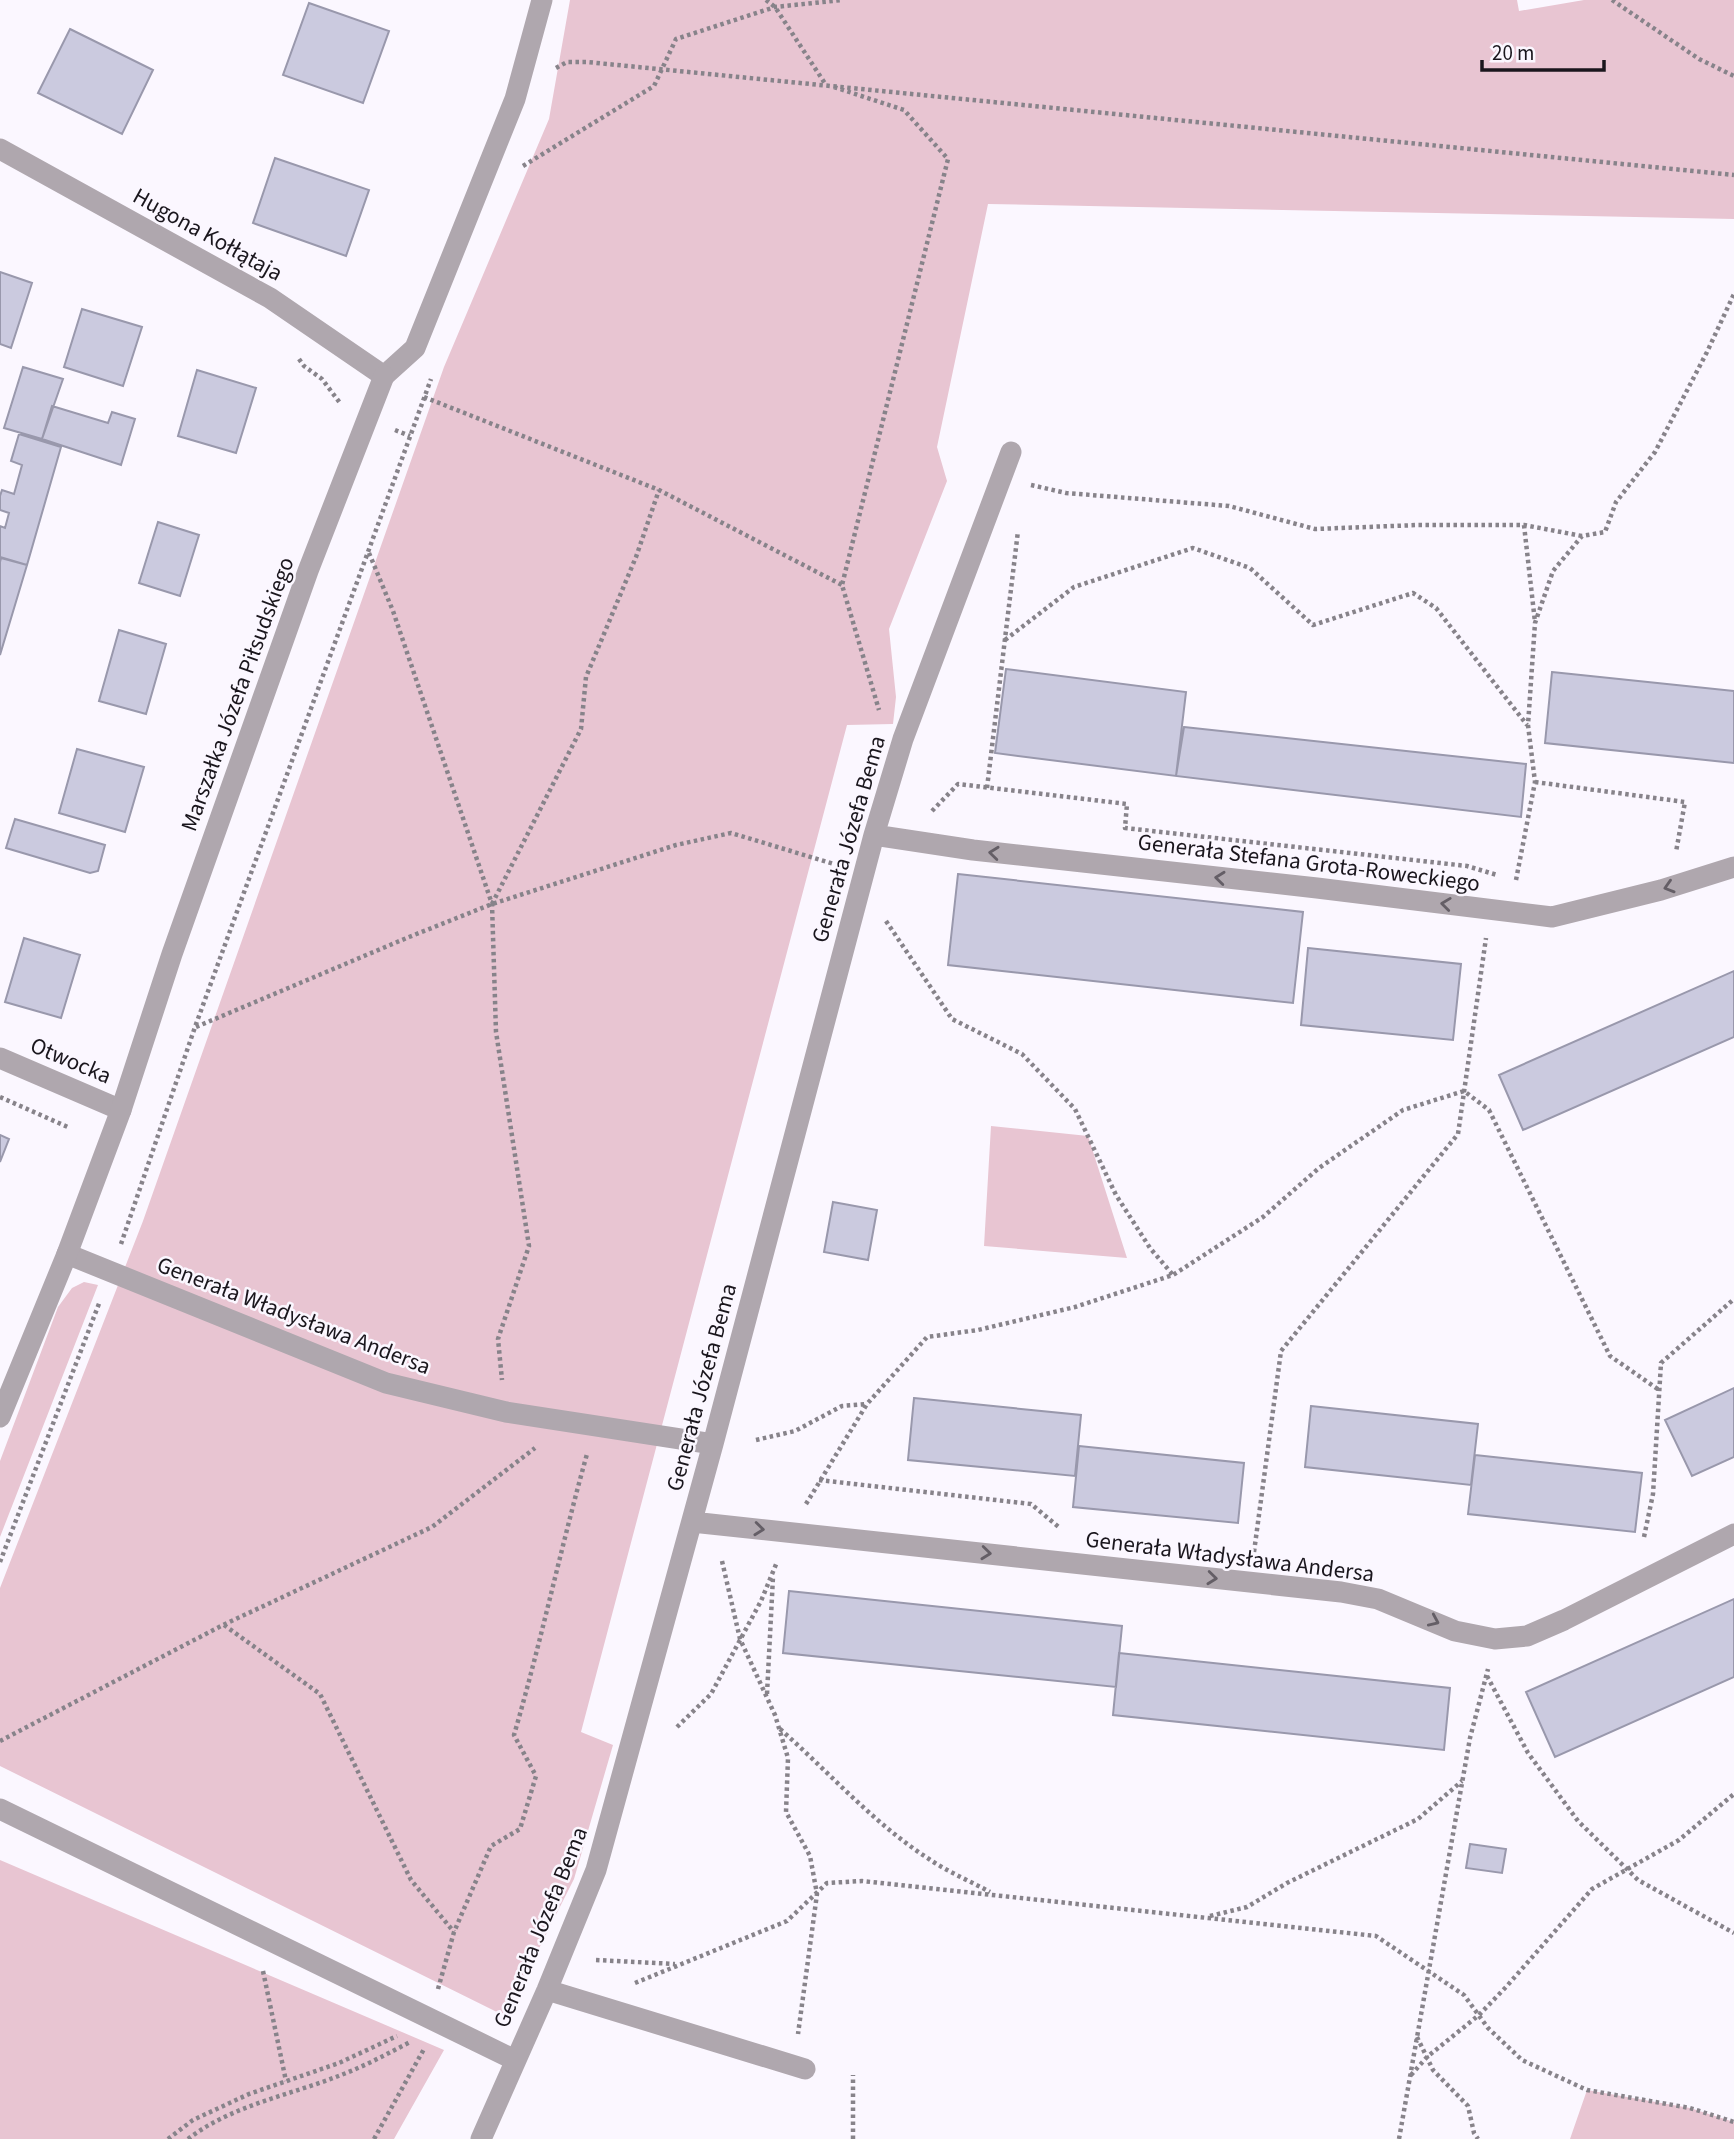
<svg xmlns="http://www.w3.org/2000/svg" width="1734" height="2139" viewBox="0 0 1734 2139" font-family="'Source Sans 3',sans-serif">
	<rect width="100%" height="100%" fill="#fbf7ff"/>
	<!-- green -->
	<path fill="#e8c5d2" d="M570,0H1517L1519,11L1584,0H1734V219L988,204L937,447L947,481L889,629L896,697L893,724L847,725L581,1732L613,1745L574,1879L505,2016L0,1766V1588L143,1221L444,367L549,119Z
		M991,1126L1088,1136L1127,1258L984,1246Z
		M84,1282L98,1285L0,1537V1461L58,1307L72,1288Z
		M0,1860L444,2050L394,2139H0Z
		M1587,2090L1690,2108L1734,2122V2139H1570Z"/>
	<!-- building -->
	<path fill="#cbcadf" stroke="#9998ac" stroke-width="2" d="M309,3L389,31L363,103L283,75Z
		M70,29L153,70L122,134L38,93Z
		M275,158L369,190L346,256L253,223Z
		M0,272L32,283L11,348L0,344Z
		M82,309L142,327L123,386L64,367Z
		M23,367L63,379L42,439L4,428Z
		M197,370L256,388L236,453L178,436Z
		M52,406L108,423L112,412L135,419L121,465L42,439Z
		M19,434L61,447L27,565L0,557V526L5,528L9,513L0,510V496L2,490L14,494L22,465L11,461Z
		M158,522L199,535L180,596L139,583Z
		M1,558L27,565L0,655V562Z
		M119,630L166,644L146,714L99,701Z
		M1006,669L1186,692L1176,776L995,753Z
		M1552,672L1734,691V763L1545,743Z
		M1184,727L1526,764L1521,817L1176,776Z
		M77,749L144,767L125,832L59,813Z
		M15,819L105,845L98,871L90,873L6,848Z
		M958,874L1303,912L1293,1003L948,965Z
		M24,938L80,955L61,1018L5,1002Z
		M1308,948L1461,964L1453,1040L1301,1025Z
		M1734,971V1037L1523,1130L1499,1075Z
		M0,1135L9,1139L0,1162Z
		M833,1202L877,1210L868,1260L824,1252Z
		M1734,1388V1457L1692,1476L1665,1420Z
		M914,1398L1081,1415L1075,1476L908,1460Z
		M1311,1406L1478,1424L1471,1485L1305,1467Z
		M1079,1446L1244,1463L1238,1523L1073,1507Z
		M1475,1455L1642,1473L1635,1532L1468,1514Z
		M789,1591L1122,1626L1116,1687L783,1653Z
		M1734,1599V1677L1555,1757L1526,1692Z
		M1119,1653L1450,1688L1444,1750L1113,1715Z
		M1470,1844L1506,1849L1502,1873L1466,1868Z"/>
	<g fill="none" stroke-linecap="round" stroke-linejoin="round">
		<!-- path -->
		<path stroke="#87838a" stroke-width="4.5" stroke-dasharray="3.5 3.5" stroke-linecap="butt" d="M766,0L775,7L826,85
			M1612,0L1699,59L1734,76
			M556,68L567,62H587L1734,175
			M834,87L904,110L948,159L842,585L879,710
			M523,166L654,86L676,39L775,7L842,0
			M299,359L304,366L322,379L340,403
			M424,397L659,490L842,585
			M395,430L410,436
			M1031,485L1066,493L1229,506L1315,529L1418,525H1524L1582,536
			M1524,525L1535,622
			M369,553L393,611L492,904L496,1032L529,1246L498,1339L502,1380
			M1005,640L1074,587L1193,548L1250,568L1313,625L1413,593L1436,608L1527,725
			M1535,782L1685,802L1676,852
			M987,788L1018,531
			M932,811L958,784L1127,804L1125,828L1467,866L1497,875
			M1516,880L1535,782L1528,725L1535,623L1553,571L1582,536L1605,532L1616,502L1655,452L1707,352L1734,294
			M492,904L581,729L586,677L636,557L659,490
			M886,921L952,1019L1022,1054L1075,1109L1116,1195L1150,1248L1173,1275
			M196,1027L409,937L492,904L676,845L731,833L834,864
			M0,1097L70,1128
			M121,1244L195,1027L431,379
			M756,1440L795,1431L842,1406L866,1404
			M819,1480L1031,1504L1060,1528
			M806,1504L867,1404L927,1337L978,1330L1075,1307L1173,1275L1263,1217L1319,1168L1403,1110L1464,1091L1489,1110L1610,1356L1659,1390
			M1644,1537L1653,1494L1661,1363L1734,1299
			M1254,1552L1281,1351L1458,1134L1486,938
			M722,1561L740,1639L775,1715L788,1758L786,1812L810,1856L817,1894L798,2034
			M0,1562L100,1301
			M224,1625L320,1694L411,1880L454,1932
			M1487,1676L1528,1753L1578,1821L1638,1880L1734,1933
			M767,1694L773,1577
			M677,1727L711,1694L761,1601L777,1562
			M780,1729C829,1772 873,1823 929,1859C948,1872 970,1881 990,1892
			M0,1741L223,1625L432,1527L535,1448
			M1210,1916L1247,1907L1287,1883L1418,1819L1462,1781
			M596,1960L675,1964
			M263,1971L286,2081
			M635,1983L787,1921L827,1883L862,1881L1376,1936L1464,1995L1488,2028L1522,2060L1587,2090L1690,2108L1734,2122
			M438,1989L454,1932L491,1846L520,1829L536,1776L514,1735C541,1642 561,1547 587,1454
			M1417,2037L1433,2070L1468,2106L1474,2133L1478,2139
			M1411,2075L1427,2057L1479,2015L1506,1987L1592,1889L1679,1840L1734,1794
			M168,2139L193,2120L249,2094L339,2063L397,2036
			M188,2139C232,2105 291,2095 341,2075C365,2066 387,2054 410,2042
			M374,2139L424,2049
			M853,2139V2075
			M1399,2139L1470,1738L1488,1669"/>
		<!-- minor -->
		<path stroke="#afa7ae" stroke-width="21" d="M0,149L270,298L384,376L415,348L515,99L542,0
			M874,835L973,850L1317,888L1552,917L1661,890L1734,867
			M0,1058L121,1110
			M67,1254L386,1383L506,1412L713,1444
			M692,1522L1341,1592L1378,1599L1455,1631L1495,1639L1527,1636L1564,1620L1734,1534
			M0,1809L515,2060
			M547,1990L805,2069
			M481,2139L547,1990L596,1870L713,1444L874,835L903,739L1011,452"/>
		<!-- tertiary -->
		<path stroke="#afa7ae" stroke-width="21" d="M0,1417L67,1254L121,1110L172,954L308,571L384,376"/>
	</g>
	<!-- one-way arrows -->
	<defs><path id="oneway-chevron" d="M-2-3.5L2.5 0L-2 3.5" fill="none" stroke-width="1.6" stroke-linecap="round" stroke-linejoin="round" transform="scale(1.75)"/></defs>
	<g stroke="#645e66">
		<use href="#oneway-chevron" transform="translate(994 853) rotate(-174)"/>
		<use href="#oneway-chevron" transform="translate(1220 878) rotate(-174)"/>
		<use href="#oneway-chevron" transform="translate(1669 887) rotate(163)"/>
		<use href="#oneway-chevron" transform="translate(1446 904) rotate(-173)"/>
		<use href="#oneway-chevron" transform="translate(759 1529) rotate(6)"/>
		<use href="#oneway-chevron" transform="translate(986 1553) rotate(6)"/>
		<use href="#oneway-chevron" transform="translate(1212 1578) rotate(6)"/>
		<use href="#oneway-chevron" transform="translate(1434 1621) rotate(24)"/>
	</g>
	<g text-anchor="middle" stroke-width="5" stroke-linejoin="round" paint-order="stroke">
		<!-- street labels -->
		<g font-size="23" fill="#1a161d" stroke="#fbf7ff">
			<text transform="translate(208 234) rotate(29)" y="8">Hugona Kołłątaja</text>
			<text transform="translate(237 694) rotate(-70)" y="8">Marszałka Józefa Piłsudskiego</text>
			<text transform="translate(848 839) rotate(-74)" y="8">Generała Józefa Bema</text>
			<text transform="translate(1309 862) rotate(7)" y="8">Generała Stefana Grota-Roweckiego</text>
			<text transform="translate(71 1060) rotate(23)" y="8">Otwocka</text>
			<text transform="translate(294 1315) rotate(21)" y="8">Generała Władysława Andersa</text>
			<text transform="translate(701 1387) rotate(-75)" y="8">Generała Józefa Bema</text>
			<text transform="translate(1230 1556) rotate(7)" y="8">Generała Władysława Andersa</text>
			<text transform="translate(540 1927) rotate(-68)" y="8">Generała Józefa Bema</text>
		</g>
	</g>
	<!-- scale -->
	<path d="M1482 60v10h122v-10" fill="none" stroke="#1a161d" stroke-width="3.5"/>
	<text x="1492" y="60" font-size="21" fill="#1a161d" stroke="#fbf7ff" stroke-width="5" paint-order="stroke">20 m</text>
</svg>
